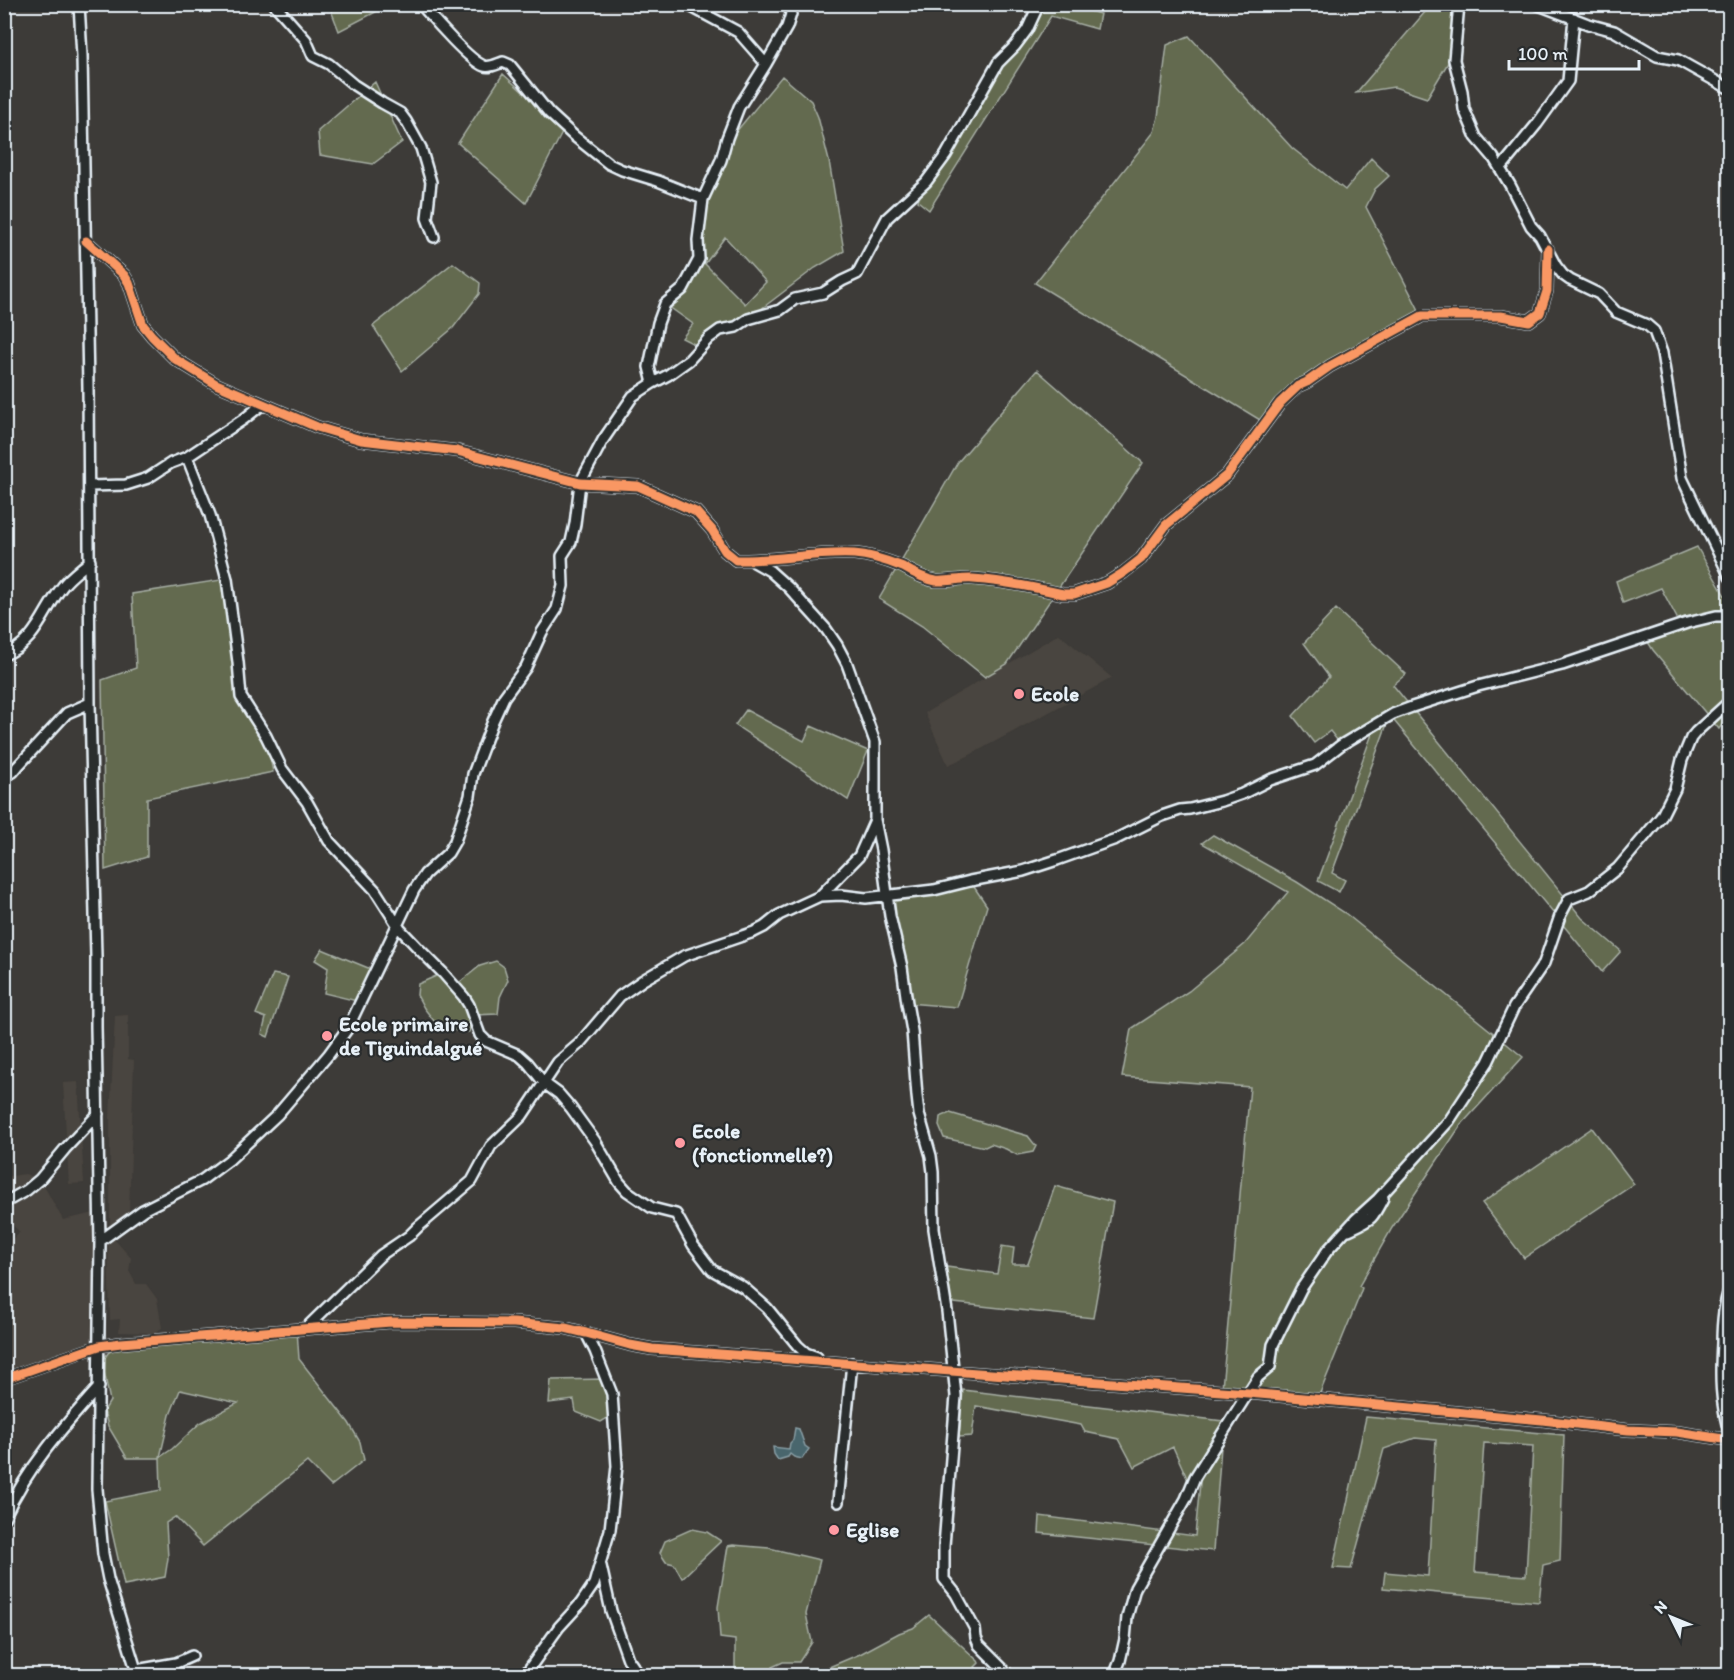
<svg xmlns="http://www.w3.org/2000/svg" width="1734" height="1680" viewBox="0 0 1734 1680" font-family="Itim,sans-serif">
	<rect width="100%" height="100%" fill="#3d3b38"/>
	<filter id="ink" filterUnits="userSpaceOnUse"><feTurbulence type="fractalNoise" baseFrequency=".0167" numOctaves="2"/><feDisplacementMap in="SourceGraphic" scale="12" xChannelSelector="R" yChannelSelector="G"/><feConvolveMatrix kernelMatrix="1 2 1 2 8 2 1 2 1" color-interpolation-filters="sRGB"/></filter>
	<g filter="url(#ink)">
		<!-- built -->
		<path fill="#4a453f" d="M1059,634L1112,678L968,756L948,765L925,713Z
			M128,1015V1059L134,1060L129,1212L127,1218L110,1227V1118L115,1016Z
			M78,1082L84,1183L69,1184L63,1083Z
			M25,1174L40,1179L63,1220L99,1212V1346L5,1379L4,1247L20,1232L5,1218V1177Z
			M114,1239L131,1258L129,1271L136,1284H146L157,1299L162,1328L153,1333L119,1332L120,1319L110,1320L108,1244Z"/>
		<!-- green -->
		<path fill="#646a4f" stroke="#a6aea4" stroke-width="1.5" fill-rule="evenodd" d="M329,5H389L339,31Z
			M1039,5H1069L1100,14L1097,29L1051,16L929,210L918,201L926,182L998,63L1015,46Z
			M1431,5H1459L1455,51L1427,98L1394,87L1356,93Z
			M1189,36L1292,148L1345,190L1371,158L1389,176L1375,189L1366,207L1422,316L1307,382L1265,423L1035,283L1154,132L1158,117L1167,45Z
			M503,74L564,129L526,203L458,143Z
			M782,76L811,101L818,117L829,161L844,251L815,268L748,319L720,330L702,348L682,338L693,324L665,304L683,289L699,259L702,203L726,144ZM725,237L766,282L745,304L705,264Z
			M375,82L402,142L373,164L320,155L318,131Z
			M453,263L480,283L479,294L453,328L402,371L373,326Z
			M1037,370L1143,463L1007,664L985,677L922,626L879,599L958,462Z
			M1697,547L1729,603V715L1719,729L1653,650L1643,634L1679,622L1661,588L1623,603L1616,581Z
			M227,579L241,697L266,736L273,772L147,798V857L105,870L102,680L136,668L132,594Z
			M1336,609L1406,674L1393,685L1582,918L1621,951L1602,972L1390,716L1332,873L1345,880L1339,892L1318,881L1375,726L1341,745L1330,731L1314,743L1293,716L1329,677L1304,643Z
			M746,710L804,741L811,726L868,751L848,800L735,725Z
			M1213,835L1297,882L1345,913L1523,1057L1461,1125L1392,1228L1359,1286L1362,1288L1357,1302L1318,1398L1222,1388L1250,1087L1122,1077L1131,1029L1189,991L1245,944L1288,892L1202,843Z
			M970,881L987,906L957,1007L907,1003L886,895Z
			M322,949L373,970L357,1001L324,993L328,968L315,960Z
			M496,961L504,967L508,980L500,997L498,1014L473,1015L469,1032L450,1030L438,1026L424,1008L417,995L418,984L443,973L455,986L480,966Z
			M273,974L288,977L268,1037L262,1034L266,1018L256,1014Z
			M950,1113L1028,1136L1036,1146L1033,1152L1017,1155L1006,1149L991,1144L985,1147L944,1138L939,1126L940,1117Z
			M1592,1128L1634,1184L1524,1258L1482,1203Z
			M1055,1186L1113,1202L1093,1318L945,1302L939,1266L997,1274L1002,1246L1014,1248L1012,1264H1028Z
			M297,1330L299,1359L349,1423L360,1442L364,1460L331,1486L307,1462L203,1546L175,1517L166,1523L168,1558L165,1577L124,1585L105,1501L161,1490L160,1458H127L108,1426L104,1411L110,1401L104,1371V1359L108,1353L121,1343ZM180,1390L238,1403L200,1423L172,1449L160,1457L170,1415Z
			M606,1379L614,1414L601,1422L576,1412L574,1400L549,1403L551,1380Z
			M963,1390L1223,1421L1213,1551L1039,1533L1040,1516L1195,1536L1200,1483L1187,1478L1173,1447L1134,1467L1119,1439L1085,1432L1081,1425L976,1406L972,1436L959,1437Z
			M1366,1417L1564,1435L1560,1561L1543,1565L1539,1602L1383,1588L1385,1572L1428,1576L1436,1440L1415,1438L1384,1449L1351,1569L1333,1568ZM1484,1443L1533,1446L1526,1576L1475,1572Z
			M692,1529L707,1532L721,1541L682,1578L674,1564L666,1562L660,1553L665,1541Z
			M733,1545L769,1548L820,1560L806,1614L812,1642L799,1662H783L772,1667L773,1675H729L735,1674V1640L720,1638L718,1607L728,1546Z
			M929,1615L978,1661L979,1663L975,1667L983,1675H810L860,1654L899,1633L913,1628Z"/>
		<!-- water -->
		<path fill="#49666d" stroke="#899ea5" stroke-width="1.5" d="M795,1428L799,1429L805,1446L809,1449L802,1459L794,1457L790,1454L788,1457L778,1460L774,1454L773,1447L789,1449L790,1443L793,1440Z"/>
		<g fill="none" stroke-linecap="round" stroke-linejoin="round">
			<defs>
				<path id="minor" d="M79,4L82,56L88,387L90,703L96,957V1027L100,1241L97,1489L103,1554L108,1579L138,1676
					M274,4L306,40L313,56L329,64L354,85L382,103L400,113L406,121L421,148L431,182L427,218L434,237
					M423,4L424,8C435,21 470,61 484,66C490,68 497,64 503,62L510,65L549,113L574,136L609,164L622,170L658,181L703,199
					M686,4L738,32L766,64
					M1459,4L1454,60L1462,91L1464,109L1476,137L1493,157L1510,185L1531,226L1540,236L1556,266L1563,275L1570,280L1599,294L1616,312L1647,325L1654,331L1662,353L1682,478L1730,577
					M1536,4L1588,24L1614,31L1657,56L1678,60L1730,89
					M1500,169L1537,124L1568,81L1574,18
					M86,241L124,275L129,283L143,325L152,336L175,359L216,384L317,427L361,440L457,451L580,483L638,486L696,512L712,530L725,551L736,560C775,561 815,552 854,554C870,555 888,561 903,567C913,573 924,579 936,581C948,582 961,578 973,579C1003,581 1033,587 1063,594H1074L1107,583L1123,573L1141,559L1166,525L1227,475L1280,403L1298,386L1307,382L1330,366L1422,316H1501L1529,321L1540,313L1547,291L1548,249
					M653,383L668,375L689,360L709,338L720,330L736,327L748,319L780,310L795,299L823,293L842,281L857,274L887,218L926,182L946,155L998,63L1015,46L1027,30L1039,4
					M187,457L210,515L227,579L238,662L241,697L266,736L282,769L307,802L329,841L375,890L400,929L419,949L443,973L464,997L469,1005L480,1035L486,1041L519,1055L528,1063L544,1083L559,1094L571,1108L595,1141L619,1182L627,1191L652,1208L676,1214L693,1245L712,1270L743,1287L767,1308L798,1346L806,1353L817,1357
					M89,486L126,485L148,478L171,463L187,457L244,419L263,404
					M754,562L770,571L789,588L826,629L837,645L847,664L875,742V820L859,856L820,896
					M4,655C37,642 43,611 62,587C69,577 81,569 90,561
					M4,775L13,772L18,766L67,713L90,703
					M875,820L881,850L890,916L902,967L907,1003L912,1031L917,1096L919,1114L931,1156L933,1172L934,1229L947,1311L956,1396L944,1546V1579L956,1594L975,1629L976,1638L979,1645L1010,1676
					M4,1203L27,1190L40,1179L65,1149L98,1114
					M1349,1230C1372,1219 1372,1220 1383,1198
					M100,1241L143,1210L202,1180L229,1160L277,1115L329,1054L348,1028L414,890L425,874L448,853L455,841L470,796L473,774L493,721L504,697L526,667L542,632L557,609L563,586L562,556L571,542L575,524L580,483L603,440L633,396L653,383L649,367L658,323L665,304L683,289L699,259L698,240L703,199L721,160L727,138L739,107L766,64L787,27L791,14L789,4
					M1730,1288C1723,1305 1722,1324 1722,1343C1720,1376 1720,1403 1730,1435
					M306,1328L381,1255L409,1236L418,1227L472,1181L491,1146L522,1116L558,1062L579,1044L620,996L643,980L684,956L754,932L764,927L779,915L820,896L841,895L866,898L934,890L970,881L1023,871L1057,860L1116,839L1162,816L1180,810L1190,809L1222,801L1242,794L1270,780L1315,765L1341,745L1393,714L1412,707L1478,686L1562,665L1687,623L1716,616H1724L1730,619
					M4,1379L99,1346L121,1343L391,1322L514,1323L565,1328L586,1333L630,1345L652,1349L1248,1393L1542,1420L1628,1430L1677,1432L1730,1440
					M838,1502L852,1363
					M4,1518C27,1468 62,1428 99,1387
					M601,1566L611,1611L628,1659L640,1676
					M172,1664L176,1676
					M136,1670L176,1663L192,1656
					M524,1676L559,1627L581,1603L594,1584L610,1530L617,1466L612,1394L595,1351L586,1333
					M1114,1676L1120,1661L1125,1639L1127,1617L1135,1588L1186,1499L1195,1477L1258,1377L1270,1367L1273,1345L1301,1289L1327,1251L1356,1219L1378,1199L1449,1121L1488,1062L1514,1007L1544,963L1560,916L1569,899L1589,891L1618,868L1661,817L1675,789L1682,760L1691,738L1696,732L1730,701"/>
			</defs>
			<!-- minor casing -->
			<use href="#minor" stroke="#e8f1f8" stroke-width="14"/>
			<!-- minor -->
			<use href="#minor" stroke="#2a2d2e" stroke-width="9"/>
			<defs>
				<path id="cycleway" d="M86,241L124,275L129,283L143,325L152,336L175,359L216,384L317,427L361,440L457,451L580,483L638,486L696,512L712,530L725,551L736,560C775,561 815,552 854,554C870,555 888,561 903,567C913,573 924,579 936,581C948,582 961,578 973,579C1003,581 1033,587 1063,594H1074L1107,583L1123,573L1141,559L1166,525L1227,475L1280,403L1298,386L1307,382L1330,366L1422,316H1501L1529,321L1540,313L1547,291L1548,249
					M4,1379L99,1346L121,1343L391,1322L514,1323L565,1328L586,1333L630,1345L652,1349L1248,1393L1542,1420L1628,1430L1677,1432L1730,1440"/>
			</defs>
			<!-- cycleway casing -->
			<use href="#cycleway" stroke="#2a2d2e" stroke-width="13"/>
			<!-- cycleway -->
			<use href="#cycleway" stroke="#f99763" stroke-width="9"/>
		</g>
	</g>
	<!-- markers -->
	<g fill="#ff9aa2" stroke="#2a2d2e" stroke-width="2">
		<circle cx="1019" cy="694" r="6"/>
		<circle cx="327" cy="1036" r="6"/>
		<circle cx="680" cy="1143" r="6"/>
		<circle cx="834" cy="1530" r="6"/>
	</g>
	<g text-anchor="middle" stroke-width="4.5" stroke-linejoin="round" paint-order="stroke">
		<!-- poi labels -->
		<g font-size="21" font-weight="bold" fill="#e8f1f8" stroke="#2a2d2e" text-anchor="start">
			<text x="1031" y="701">Ecole</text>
			<text x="339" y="1031">Ecole primaire<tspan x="339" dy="24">de Tiguindalgué</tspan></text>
			<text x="692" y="1138">Ecole<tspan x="692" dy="24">(fonctionnelle?)</tspan></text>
			<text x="846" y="1537">Eglise</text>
		</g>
	</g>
	<!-- margin -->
	<rect width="1734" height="1680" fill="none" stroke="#2a2d2e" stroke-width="24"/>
	<rect x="12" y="12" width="1710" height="1656" fill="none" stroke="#e8f1f8" stroke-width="2" filter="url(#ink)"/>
	<!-- north arrow -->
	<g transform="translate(1671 1617) rotate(313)" stroke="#2a2d2e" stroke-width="4.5" paint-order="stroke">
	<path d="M0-4.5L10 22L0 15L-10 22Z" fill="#e8f1f8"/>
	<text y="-9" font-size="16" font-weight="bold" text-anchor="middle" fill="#e8f1f8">N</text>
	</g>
	<!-- scale -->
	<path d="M1509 60v9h130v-9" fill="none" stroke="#e8f1f8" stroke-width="3"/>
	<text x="1518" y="60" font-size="18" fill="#e8f1f8" stroke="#2a2d2e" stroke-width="4.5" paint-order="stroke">100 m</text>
</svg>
